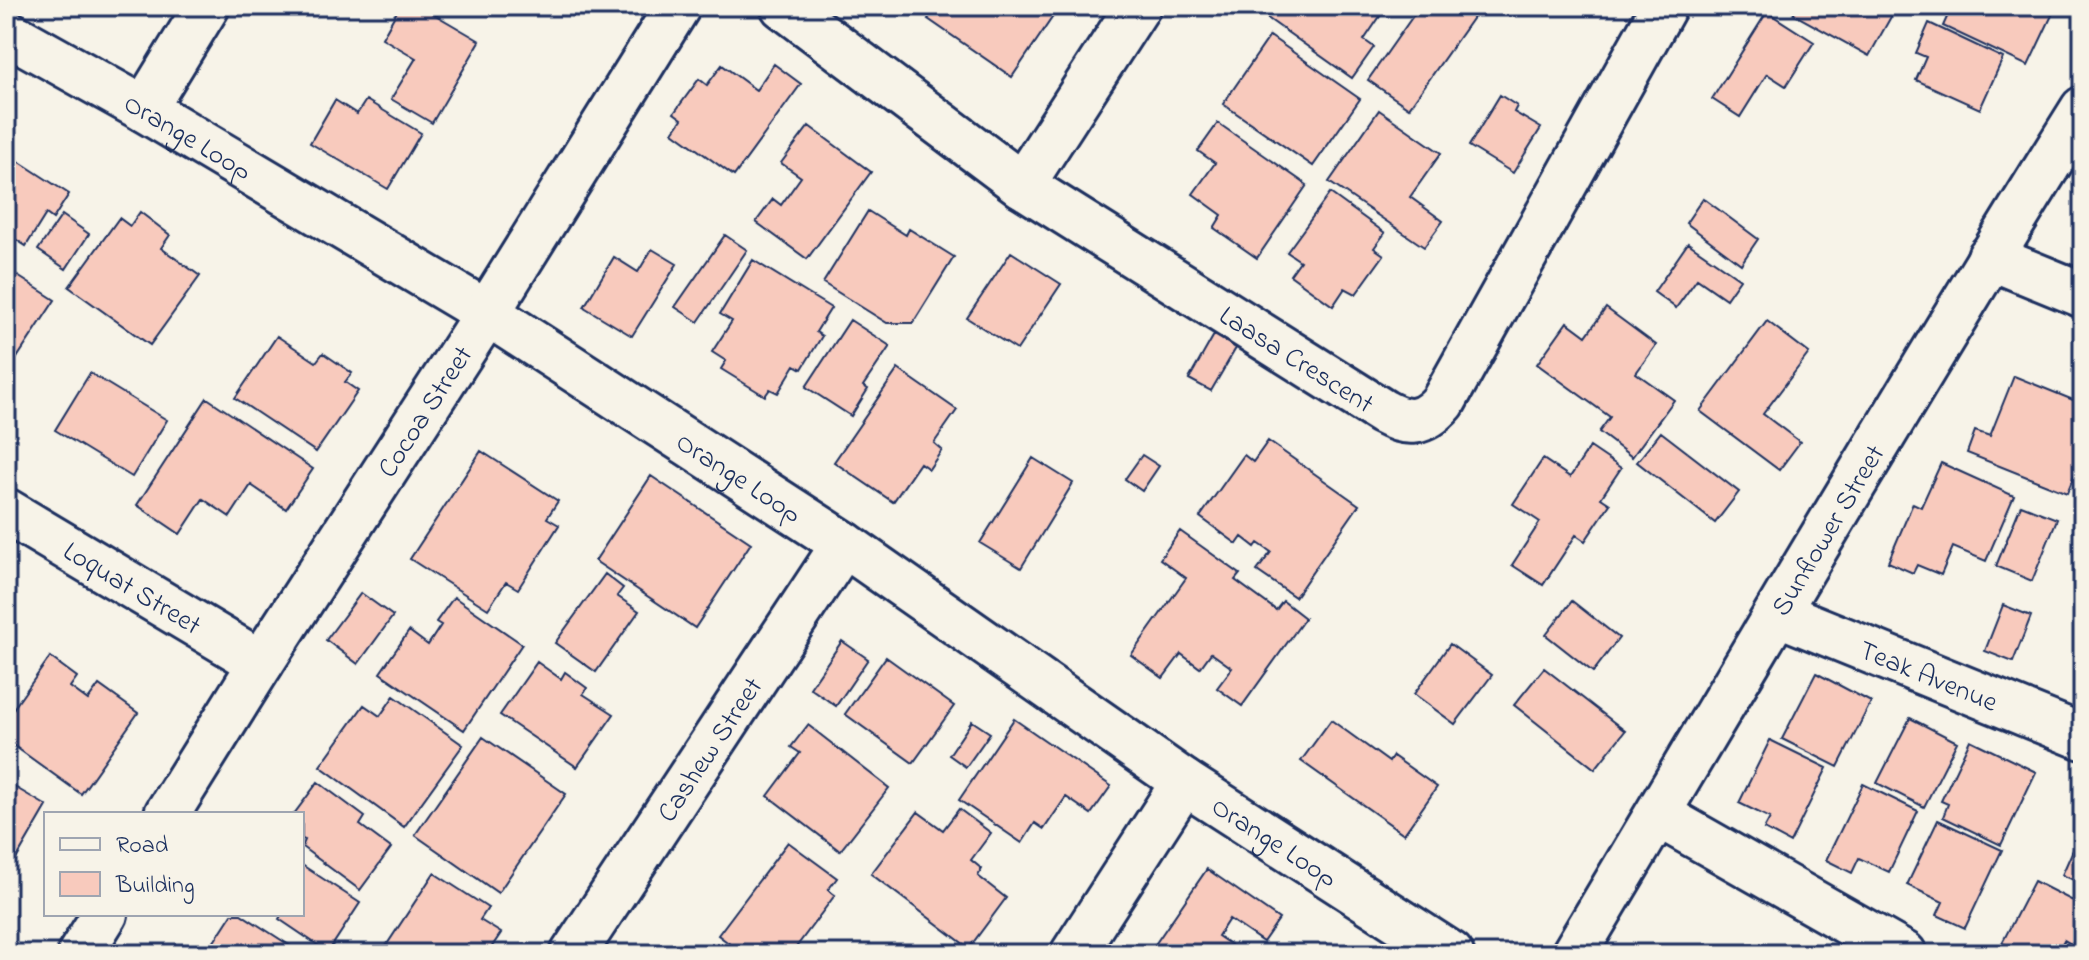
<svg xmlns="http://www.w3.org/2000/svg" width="2089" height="960" viewBox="0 0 2089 960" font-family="'Indie Flower',sans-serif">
	<rect width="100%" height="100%" fill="#f7f3e8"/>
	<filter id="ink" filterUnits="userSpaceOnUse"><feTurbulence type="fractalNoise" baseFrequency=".0125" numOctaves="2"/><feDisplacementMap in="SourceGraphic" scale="16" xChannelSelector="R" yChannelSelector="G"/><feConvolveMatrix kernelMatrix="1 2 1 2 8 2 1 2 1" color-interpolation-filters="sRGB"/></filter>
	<g filter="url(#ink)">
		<!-- building -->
		<path fill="#f8cabd" stroke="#1b2f5e" stroke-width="2" d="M400,6H420L480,41L432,123L391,99L416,58L382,38Z
			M938,6H1060L1012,77L928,19Z
			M1273,6H1387L1364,40L1374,47L1352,78L1266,17Z
			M1420,6H1481L1409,108L1368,80Z
			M1798,6H1897L1869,56L1793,14Z
			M1952,6H2042L2054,11L2028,66L1943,26Z
			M1767,12L1814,42L1786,86L1767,74L1740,117L1712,99Z
			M1929,23L2003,58L1980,109L1916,80L1926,57L1916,53Z
			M1270,36L1360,99L1313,166L1223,104Z
			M774,64L801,84L734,176L673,132L682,119L674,113L699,79L707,85L722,65L756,90Z
			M1500,95L1517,106L1514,112L1541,128L1513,173L1469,146Z
			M335,100L357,114L366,100L421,133L388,189L310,143Z
			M1379,110L1441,153L1410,197L1443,221L1424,247L1329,182Z
			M1218,123L1307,185L1257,258L1214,228L1222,215L1193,194L1215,163L1198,151Z
			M809,126L871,172L807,259L756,222L773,199L781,205L801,177L781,163Z
			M6,153L69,194L53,219L46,214L26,246L6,233Z
			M1330,193L1385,233L1374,248L1384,255L1356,294L1345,288L1333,306L1290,275L1300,261L1287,252Z
			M1703,198L1758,239L1741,264L1686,223Z
			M868,211L906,235L909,229L954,257L913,323H887L823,283Z
			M140,212L170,235L161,248L200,276L150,345L69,287L119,218L130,226Z
			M62,215L89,234L66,269L38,250Z
			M725,235L747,250L698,322L675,307Z
			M1688,243L1740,279L1726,299L1697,279L1676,308L1654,292Z
			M652,249L677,264L632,336L584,307L614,257L638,272Z
			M1011,252L1061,284L1017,350L967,318Z
			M753,260L831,308L816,332L822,336L802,369L795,365L778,393L770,389L765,396L721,369L726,361L712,352L732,321L720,314Z
			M10,271L55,300L9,370L6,368V277Z
			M1606,308L1656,345L1636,373L1674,400L1632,457L1599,432L1610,417L1537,364L1567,322L1586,336Z
			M850,320L890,346L863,386L868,389L851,416L806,387Z
			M1767,321L1809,353L1763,414L1800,442L1779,470L1700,411Z
			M1214,335L1236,348L1211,391L1189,379Z
			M277,336L316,362L323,353L352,373L345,382L358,391L316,452L235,398Z
			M898,369L957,410L934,443L942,450L929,469L920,463L893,502L834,462Z
			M90,373L167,420L132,477L55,430Z
			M2014,376L2083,404V454L2067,493L1967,453L1975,431L1990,436Z
			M207,398L313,469L286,509L251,485L230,517L203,499L180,534L137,505Z
			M1661,432L1739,492L1715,523L1637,462Z
			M1268,441L1359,505L1295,597L1257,571L1271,552L1258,543L1255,547L1242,537L1237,544L1200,517L1244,455L1253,462Z
			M1590,447L1621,468L1601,498L1610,504L1585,541L1576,535L1543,585L1512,565L1540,522L1513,504L1543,459L1570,477Z
			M481,451L558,501L547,518L559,525L518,589L506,582L488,609L410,559Z
			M1142,455L1159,466L1142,491L1125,479Z
			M1033,458L1073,483L1021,568L980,543Z
			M1941,463L2014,496L1986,561L1953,547L1941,575L1917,565L1913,573L1888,562L1913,503L1921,507Z
			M651,476L751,543L695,628L595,561Z
			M2021,505L2057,519L2032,581L1996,566Z
			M1180,531L1240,574L1235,580L1276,610L1283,601L1305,618L1242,706L1217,688L1232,668L1211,653L1200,668L1181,654L1163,678L1131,655L1186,578L1160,559Z
			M605,574L623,588L617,596L639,611L596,672L555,643Z
			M361,593L393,616L358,664L326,640Z
			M454,597L522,644L464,730L380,673L409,631L428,645L441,625L436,622Z
			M1572,601L1619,638L1593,672L1546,635Z
			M2003,605L2031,616L2013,662L1985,651Z
			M842,641L868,659L836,706L810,688Z
			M1450,644L1492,675L1455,724L1414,694Z
			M50,657L77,677L70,687L88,700L99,685L138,713L81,794L6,740V719Z
			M886,657L954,706L913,763L845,714Z
			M537,662L561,679L565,672L587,688L583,694L614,714L577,767L500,715Z
			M1544,668L1625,731L1595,769L1514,705Z
			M1816,673L1871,702L1838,767L1782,739Z
			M394,696L463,745L404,827L320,766L364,705L380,716Z
			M1910,718L1957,742L1924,807L1877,783Z
			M1014,719L1111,786L1091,814L1066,797L1044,829L1035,823L1022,843L959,800Z
			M1331,720L1389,762L1393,756L1437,787L1404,834L1301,761Z
			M972,721L990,733L966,767L949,755Z
			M808,725L889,788L840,851L768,796L800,753L791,747Z
			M483,737L566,794L498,893L415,835Z
			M1770,740L1827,768L1790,843L1764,829L1770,818L1739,803Z
			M1970,740L2036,772L2001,845L1943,817L1948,804L1941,801Z
			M6,782L47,806L11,868L6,865Z
			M318,782L365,817L360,825L391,848L360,890L302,847L305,840L302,839V814H294Z
			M1863,784L1918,811L1889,872L1859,858L1852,873L1826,860Z
			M959,809L991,833L971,860L982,869L978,876L1006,898L969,948L871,874L918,812L943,830Z
			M1938,820L2002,850L1965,928L1937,915L1943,902L1907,885Z
			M2083,827V884L2062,875Z
			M788,842L837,878L828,890L835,895L791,954H743L718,935Z
			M302,865L360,903L328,952L279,919L282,914H302Z
			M1207,869L1279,919L1263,942L1229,919L1218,936L1234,947L1228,954H1165L1154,946Z
			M434,873L488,908L480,920L501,933L487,954H385L382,952Z
			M2034,881L2083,906V937L2078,948L2064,940L2058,952L2045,945L2041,954H2023L2002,943Z
			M232,914H241L303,954H206Z"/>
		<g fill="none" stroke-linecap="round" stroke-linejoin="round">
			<defs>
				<g id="minor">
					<path id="s1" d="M783,6L1022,185L1383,412C1408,426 1424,424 1443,402L1664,6"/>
					<path id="s2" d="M6,32L144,109L487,313L844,544L1184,782L1451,954"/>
					<path d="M144,109L207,6"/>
					<path d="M1022,185L1138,6"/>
					<path d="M1990,257L2083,295"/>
					<path id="s3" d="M6,511L261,663"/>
					<path id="s4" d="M1777,613L2083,737"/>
					<path id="s5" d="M167,814L261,663L487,313L678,6"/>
					<path d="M1659,815L1904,954"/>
					<path d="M80,954L105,914"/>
					<path id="s6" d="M573,954L844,544"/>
					<path d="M1073,954L1184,782"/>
					<path id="s7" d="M1574,954C1643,840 1710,725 1778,611C1878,443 1979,275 2083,109"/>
				</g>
			</defs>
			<!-- minor casing -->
			<use href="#minor" stroke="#1b2f5e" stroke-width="50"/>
			<!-- minor -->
			<use href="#minor" stroke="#f7f3e8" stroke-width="44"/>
		</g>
	</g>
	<g text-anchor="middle" stroke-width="7" stroke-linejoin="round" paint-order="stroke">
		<!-- street labels -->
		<g font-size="28" fill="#1b2f5e" stroke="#f7f3e8">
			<text dy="10" stroke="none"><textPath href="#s2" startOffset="210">Orange Loop</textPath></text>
			<text dy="10" stroke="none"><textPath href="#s1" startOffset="624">Laasa Crescent</textPath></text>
			<text dy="10" stroke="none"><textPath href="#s5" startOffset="478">Cocoa Street</textPath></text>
			<text dy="10" stroke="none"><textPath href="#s2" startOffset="858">Orange Loop</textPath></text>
			<text dy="10" stroke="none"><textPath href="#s7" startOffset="494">Sunflower Street</textPath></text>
			<text dy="10" stroke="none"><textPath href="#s3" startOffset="148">Loquat Street</textPath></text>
			<text dy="10" stroke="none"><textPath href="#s4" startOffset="164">Teak Avenue</textPath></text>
			<text dy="10" stroke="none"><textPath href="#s6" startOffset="246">Cashew Street</textPath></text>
			<text dy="10" stroke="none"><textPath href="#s2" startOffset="1506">Orange Loop</textPath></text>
		</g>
	</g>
	<!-- margin -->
	<rect width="2089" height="960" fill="none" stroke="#f7f3e8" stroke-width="32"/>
	<rect x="16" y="16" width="2057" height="928" fill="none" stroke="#1b2f5e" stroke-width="3" filter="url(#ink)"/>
	<!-- legend -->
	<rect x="44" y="812" width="260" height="104" fill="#f7f3e8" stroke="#9fa5b1" stroke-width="2"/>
	<rect x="60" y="838" width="40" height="12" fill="#f7f3e8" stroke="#9fa5b1" stroke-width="2"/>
	<text x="116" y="852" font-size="24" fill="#1b2f5e">Road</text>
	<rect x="60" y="872" width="40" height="24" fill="#f8cabd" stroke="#9fa5b1" stroke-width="2"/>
	<text x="116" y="892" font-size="24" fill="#1b2f5e">Building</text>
</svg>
